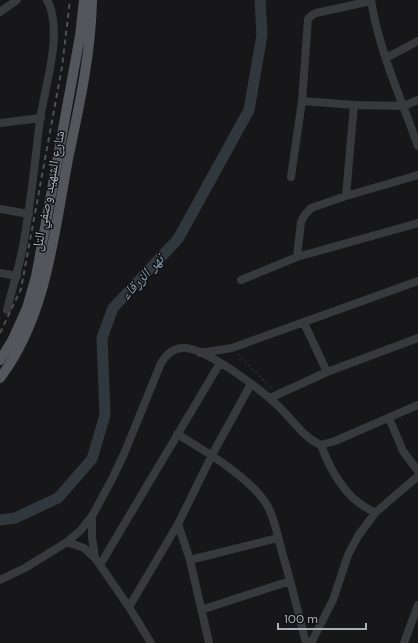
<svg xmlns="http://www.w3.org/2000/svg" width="418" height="643" viewBox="0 0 418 643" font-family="'DM Sans','Noto Naskh Arabic',sans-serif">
	<rect width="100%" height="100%" fill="#171719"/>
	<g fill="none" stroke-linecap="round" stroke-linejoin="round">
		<!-- river -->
		<path stroke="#30383e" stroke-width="11" d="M0,520L15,518L58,498L92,459L105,415L102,338L113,308L178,239L249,110L262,35L260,0"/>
		<!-- path -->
		<path stroke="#3e4044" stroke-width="1" stroke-dasharray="2 3" stroke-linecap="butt" d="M238,354L272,389"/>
		<!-- minor -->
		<path stroke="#38393d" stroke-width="8" d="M371,0C379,51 401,98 418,146
			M0,12L17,0
			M386,58L418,41
			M302,101L354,105L404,106L418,100
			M0,123L41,118
			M291,177L302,101L308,19L312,15L316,13L371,1
			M346,196L354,105
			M0,209L29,214
			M297,257L301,222L304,216L311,208L346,196L418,175
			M0,273L17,276
			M241,280L297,257L418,223
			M7,310C12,289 19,268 23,246C31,204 35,161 40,119C45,86 64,30 47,0
			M304,323L327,372
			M200,353L232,348L418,281
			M270,398L327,372L418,338
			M389,418L403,451L418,471
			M177,434C205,451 250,477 267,505C275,519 278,537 282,552C291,582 298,612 306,643
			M321,445C328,464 337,482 352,497C358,503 367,508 375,513
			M92,517V537L95,557
			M178,524L190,560L209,643
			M67,542L84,548L95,558L129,607L151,643
			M190,560L278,538
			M100,565L220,363
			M0,580L25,568L67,542L81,530L92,516L111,481L124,454L161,363C166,355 173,348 183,348C205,347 260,389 276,404C292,418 302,437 321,445L335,441L418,405
			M129,607L178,524L212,455L251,384
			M201,610L290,581
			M311,643L333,600L348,555L358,536L375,513L418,476
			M404,643L418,605"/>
		<!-- major -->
		<path stroke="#54565c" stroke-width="10" d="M0,360L12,341L27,308L36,277L80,36L84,0
			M0,378C47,316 54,233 68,159C79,107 91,54 92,0"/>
		<!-- rail -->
		<path stroke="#4f5156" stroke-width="2" stroke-dasharray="5 4" stroke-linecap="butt" d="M0,333L21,289L62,67L70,0"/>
	</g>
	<g text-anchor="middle" stroke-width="3" stroke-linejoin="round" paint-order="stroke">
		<!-- street labels -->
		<g font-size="14" fill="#aaaeb8" stroke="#121214">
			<text transform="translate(48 191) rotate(-79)" y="5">شارع الشهيد وصفي التل</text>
		</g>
		<!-- water labels -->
		<g font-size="15" font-style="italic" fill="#839db0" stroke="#121214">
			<text transform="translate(142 277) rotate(-47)" y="5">نهر الزرقاء</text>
		</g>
	</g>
	<!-- scale -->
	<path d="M278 623v6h88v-6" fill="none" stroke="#aaaeb8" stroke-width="2"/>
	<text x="284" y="623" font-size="12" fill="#aaaeb8" stroke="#121214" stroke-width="3" paint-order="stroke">100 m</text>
</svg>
